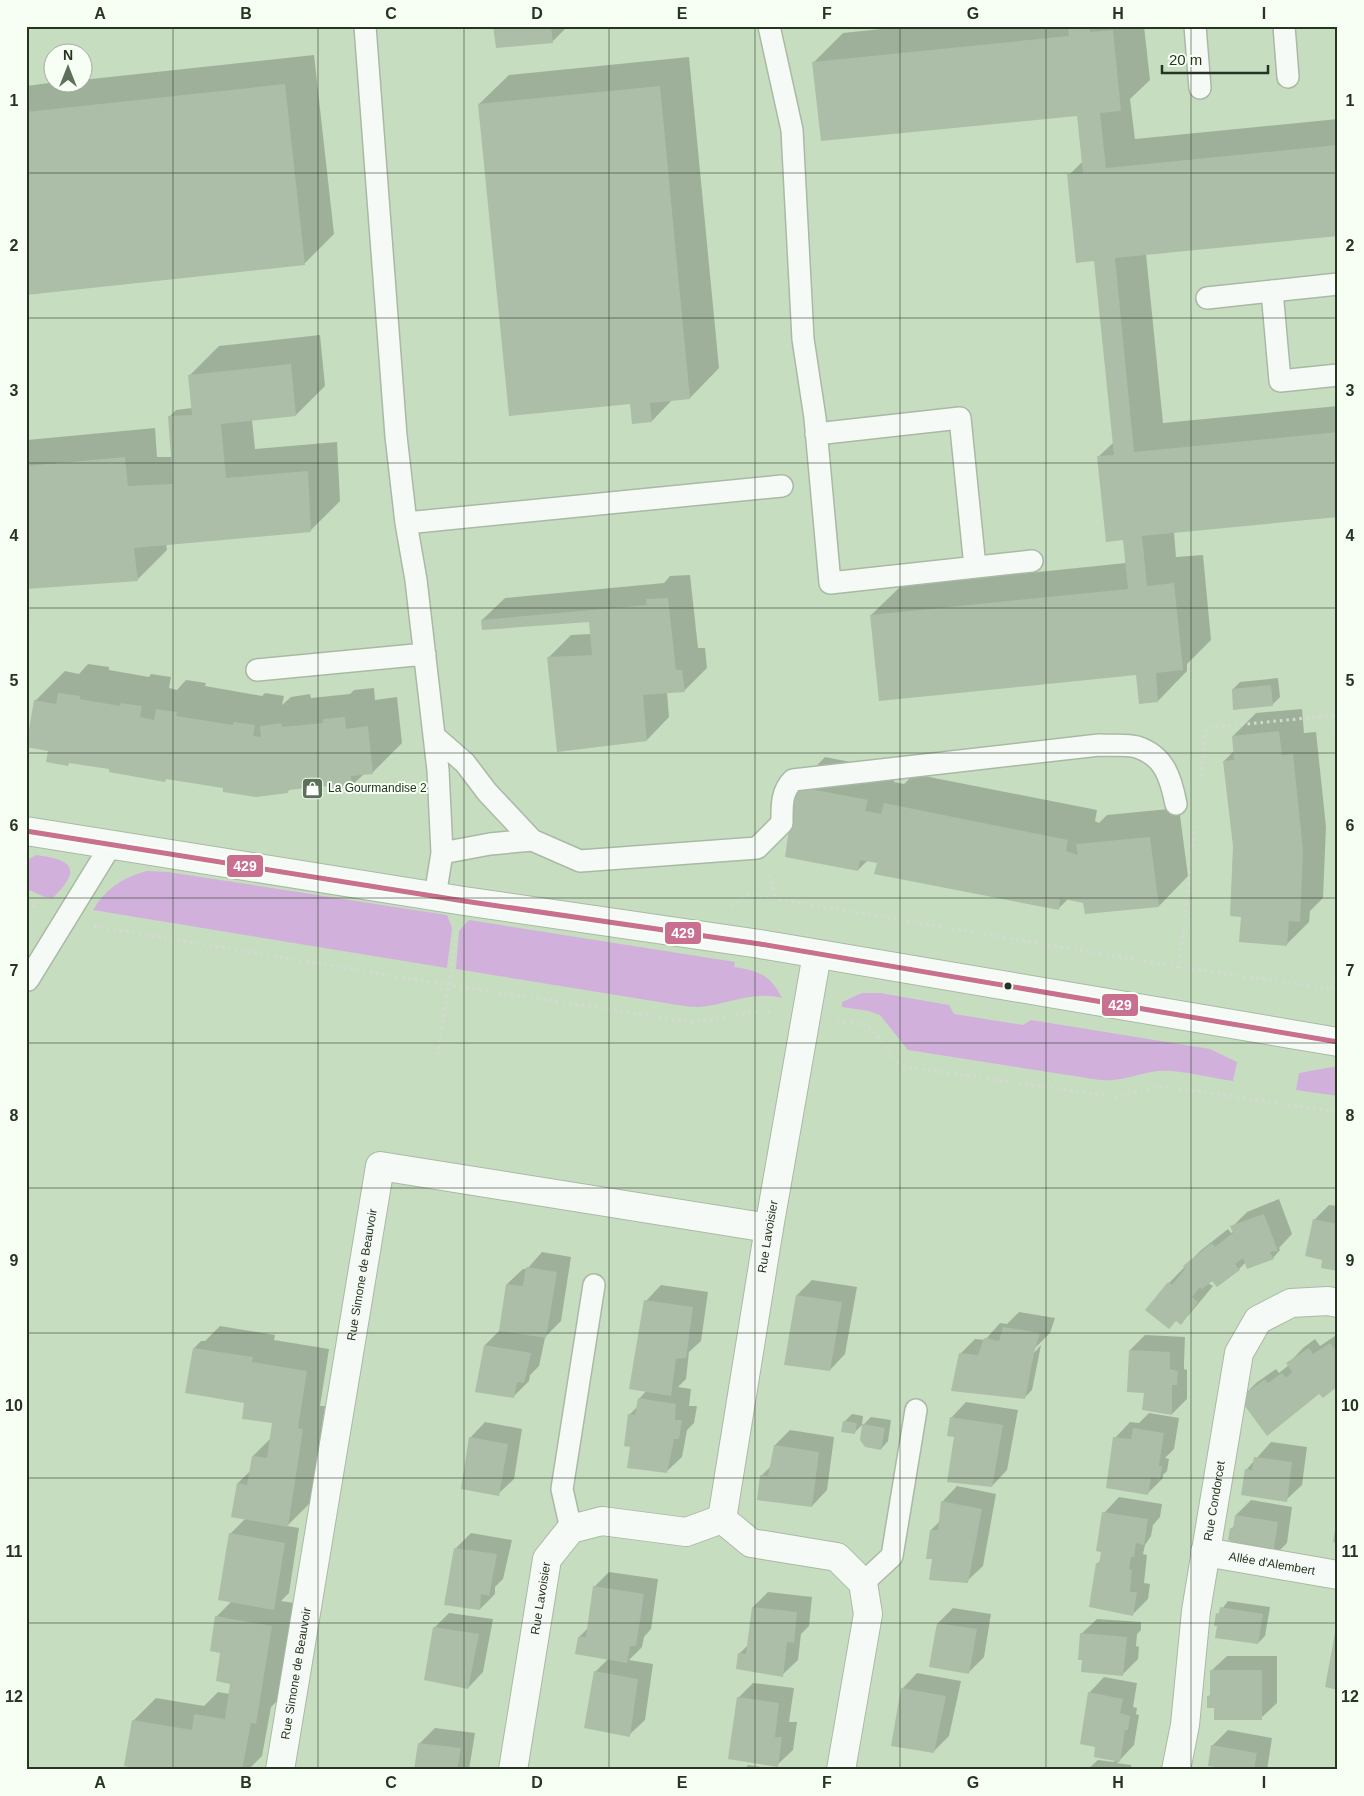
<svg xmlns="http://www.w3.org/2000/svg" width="1364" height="1796" viewBox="0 0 1364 1796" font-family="Helvetica,sans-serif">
	<rect width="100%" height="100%" fill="#c6ddc0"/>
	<!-- green -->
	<path fill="#d2b0dc" d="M36,855C47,857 79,859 68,879C65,886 58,892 53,898L45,897L29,890L26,880V861Z
		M147,871L168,872L447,915L452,928L447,968L93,910C105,889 123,877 147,871Z
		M469,920L735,962L734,967C759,971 770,975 782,998C754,990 726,1005 698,1007C692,1007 685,1006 678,1005L456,969L459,931Z
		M862,993H880L949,1005L954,1014L1023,1025L1031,1020L1210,1049L1237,1062L1233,1081C1211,1078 1178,1069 1157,1071C1137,1074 1120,1082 1100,1080L908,1050L880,1015L869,1011L842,1007V1002Z
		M1338,1066V1096L1296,1090L1299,1073Z"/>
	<!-- shadow -->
	<path fill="#0003" d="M495,26H568L553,41Z
		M910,26H1144L1150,80L1130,99L1135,139L1338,119V235L1146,254L1163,423L1338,406V515L1174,532L1176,557L1203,555L1211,640L1187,664V671L1158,701L1137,674L871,615L901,586L1126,563L1124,539L1098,457L1114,442L1095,260L1069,175L1083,161L1078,114L814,62L843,33Z
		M314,55L334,234L304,264L26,293V86L57,82H82V80Z
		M689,57L719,368L690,398L673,399L652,421L631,403L479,104L509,75Z
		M320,335L325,386L296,415L252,420L255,449L337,442L340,501L311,530L166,543L167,550L137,580L26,588L27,440L155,428L157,457H172L169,417L176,410L192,408L190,375L219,346Z
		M690,575L698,648H705L707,668L685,690L667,692L669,717L647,740L548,658L571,635L591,634L590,621L482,620L505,598L664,583L670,576Z
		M88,664L109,667V670L149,677L151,674L171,677L169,688L177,690L186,680L206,683L205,686L262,696L265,693L284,696L282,705L291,697L310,694L311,698L350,694L354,690L374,688L375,700L397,697L402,743L372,773L364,774L351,786L330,785L291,789L287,792L224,787L168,778L165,780L111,768L70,762L68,764L49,750L35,701L65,671L79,674Z
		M1278,678L1280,697L1273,704L1233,689L1240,682Z
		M1302,709L1304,733L1316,732L1326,827L1323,898L1310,911L1309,922L1286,945L1243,916L1224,761L1234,751L1233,736L1256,713Z
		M825,757L896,771L894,782L904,784L914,774L1097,810L1095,821L1099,823L1107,815L1179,808L1188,876L1159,906L1085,902L1068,899L1058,909L878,862L868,860L858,870L796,787Z
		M1279,1199L1292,1234L1279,1248L1280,1250L1273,1258L1246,1262L1239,1269L1208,1283L1213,1286L1188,1316L1169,1283L1200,1251L1228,1229L1231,1233L1234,1231L1232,1227L1247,1212Z
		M1329,1205L1338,1206V1269L1323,1261L1314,1220Z
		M542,1252L571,1257L561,1321L544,1338H545L539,1366L530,1375L529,1381L513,1397L485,1345L501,1329L507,1284L523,1269H527Z
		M812,1280L857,1287L845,1354L830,1370L797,1295Z
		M661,1285L708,1292L701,1341L689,1352L686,1379L678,1387L691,1389L689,1406H697L694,1423L687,1430L682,1457L666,1472L632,1446L629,1415L638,1406L639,1399L647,1390L646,1301Z
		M1019,1312L1055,1318L1050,1333L1030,1353L1032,1355L1041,1345L1032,1390L1025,1397L960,1354L975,1339L985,1340L1000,1323L1007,1324Z
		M220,1326L275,1335L274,1340L329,1349L320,1406H325L310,1503L287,1526L299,1528L289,1593L281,1601L294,1603L278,1700L271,1707L262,1756L248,1770H154L133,1721L156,1698L204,1706L218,1692L230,1694L232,1683L222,1652L216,1617L232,1601L230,1534L245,1519L238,1483L251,1470L253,1456L271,1438L274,1422L246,1402L194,1348L201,1341H205Z
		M1338,1334V1385L1320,1392L1241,1398L1256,1383L1276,1369L1279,1373L1289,1365L1288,1364L1303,1348L1315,1339L1320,1346Z
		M1145,1335L1185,1337L1184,1363V1369L1187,1370V1399L1172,1414L1145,1392L1130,1350Z
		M966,1402L1018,1410L1007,1470L992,1486L956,1436L951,1418Z
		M1149,1413L1179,1418L1174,1449L1165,1458L1169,1459L1167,1471L1163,1475V1478L1148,1493L1115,1438L1130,1422L1139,1423Z
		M852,1414L863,1416L862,1425L854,1433L844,1422Z
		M871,1417L891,1420L888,1441L881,1449L863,1425Z
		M485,1422L522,1429L514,1479L498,1494L470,1438Z
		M790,1430L834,1437L827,1490L812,1506L761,1476L771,1466L775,1445Z
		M1271,1442L1307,1447L1302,1485L1286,1500L1246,1470Z
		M957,1486L996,1494L983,1566L967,1581L933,1558L931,1530L940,1521L942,1502Z
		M1119,1497L1162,1504L1160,1517L1153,1525L1151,1536L1145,1545L1143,1554L1147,1555L1144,1583L1150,1584L1148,1599L1133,1614L1097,1564L1101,1560L1104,1513Z
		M1251,1500L1292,1507L1287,1543L1272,1558L1233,1537L1231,1529L1235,1525L1236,1515Z
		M471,1533L512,1540L503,1579L495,1587V1594L480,1609L455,1549Z
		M609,1572L658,1579L651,1629L644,1637L642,1647L629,1660L653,1664L645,1720L629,1735L595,1672L608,1659L579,1637L589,1627L594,1587Z
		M768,1592L812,1597L809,1626L801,1634L798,1660L782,1675L739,1654L748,1645L753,1607Z
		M1228,1601L1270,1607L1265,1636L1258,1643L1218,1614Z
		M953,1608L991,1614L984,1657L969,1672L938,1623Z
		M449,1613L493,1619L483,1672L468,1688L434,1628Z
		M1097,1619L1141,1622V1630L1137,1634L1136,1646L1139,1647L1138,1659L1123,1674L1081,1634Z
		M1227,1656H1277V1703L1261,1718L1215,1707L1209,1696L1211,1693V1671Z
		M917,1673L961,1681L949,1736L934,1751L902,1689Z
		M1104,1677L1137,1683L1133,1707L1137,1708L1136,1714L1139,1715L1134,1745L1117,1763L1131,1765V1770H1076L1078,1767L1088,1769L1098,1760L1114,1762L1115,1760L1097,1746L1089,1693Z
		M753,1683L794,1688L789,1722H797L793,1750L777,1765L738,1698Z
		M435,1728L475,1733L469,1770H415L419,1744Z
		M1228,1730L1272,1738L1267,1770H1217L1218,1763L1212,1746Z
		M748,1765L779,1770H743Z
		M580,1767L614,1770H577Z
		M1321,1767L1336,1769V1770H1319Z"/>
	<!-- building -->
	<path fill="#acbea7" d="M493,26H551L553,43L496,48Z
		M1068,26H1089L1090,32L1113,30L1121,111L1100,113L1106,168L1338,145V236L1115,258L1134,452L1338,432V517L1142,536L1147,586L1174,583L1183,670L1156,673L1158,702L1139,704L1136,675L879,701L870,615L1128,589L1123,540L1106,542L1097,456L1114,455L1094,261L1076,263L1067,174L1083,173L1077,116L821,141L812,62L1069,36Z
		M285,84L305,265L26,295V112Z
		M660,86L690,399L650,403L652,422L632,424L630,404L509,416L478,104Z
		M291,364L296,416L221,424L226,478L308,471L311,532L134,548L138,581L26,589V466L125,457L128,486L173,484L168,416L192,415L188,375Z
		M668,598L676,670H682L685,692L643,695L647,741L557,752L547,657L592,655L589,622L482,630L481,620L647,605L646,599Z
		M1271,685L1273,706L1233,710L1232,689Z
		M58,693L80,696V699L120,706L121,703L142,706L140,717L154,720L156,709L177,712L176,716L233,725L234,722L255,725L253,736L261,737L260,726L281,723L282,727L323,723V719L345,717L346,729L368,726L373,774L351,776L352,787L330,789L329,786L288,790V793L256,797L223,792V788L166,779L165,782L109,772V769L69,763L68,766L46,762L48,751L26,747L34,700L56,704Z
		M1279,731L1282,755L1293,754L1303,850L1300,922L1289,921L1287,946L1239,942L1241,917L1230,916L1233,846L1223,761L1234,760L1232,736Z
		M795,786L868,800L865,811L881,814L884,803L1068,840L1066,851L1078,855L1076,844L1150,837L1159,907L1085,914L1083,903L1060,898L1059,910L874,874L877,863L860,860L858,871L785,857Z
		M1264,1214L1278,1251L1270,1252L1274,1259L1247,1269L1243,1258L1235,1264L1240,1270L1217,1287L1212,1281L1202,1289L1200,1287L1192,1297L1198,1302L1181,1325L1176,1321L1169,1329L1145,1310L1168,1282L1172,1285L1185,1269L1183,1266L1212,1243L1215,1247L1233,1233L1230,1226Z
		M1313,1219L1338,1224V1271L1321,1268L1322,1260L1305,1256Z
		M526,1267L557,1272L546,1338L499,1331L506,1284L523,1286Z
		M796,1295L842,1302L830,1371L784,1365Z
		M644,1300L693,1307L686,1358L676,1359L671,1396L629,1389Z
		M1003,1327L1040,1333L1035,1349L1025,1399L951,1391L959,1353L978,1355L984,1338L999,1341Z
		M1330,1343L1338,1353V1386L1323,1398L1319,1394L1267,1436L1239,1398L1265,1379L1268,1383L1282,1373L1286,1378L1292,1372L1286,1363L1309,1348L1313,1354Z
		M484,1345L531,1353L524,1383L517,1382L514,1398L475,1392Z
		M193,1348L253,1357L252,1362L307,1371L298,1428L303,1429L288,1527L231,1517L237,1483L247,1485L252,1456L267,1458L272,1423L242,1419L244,1403L185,1393Z
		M1129,1350L1170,1352V1369L1178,1371L1177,1385H1172V1415L1142,1410L1144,1393L1127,1392Z
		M638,1398L676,1404L675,1420H682L679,1439H674L667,1473L627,1468L630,1447L624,1446L628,1414L635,1415Z
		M950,1417L1003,1425L992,1487L947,1482L954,1437L947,1436Z
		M843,1421L857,1423L855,1434L841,1432Z
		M862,1424L885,1428L881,1450L865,1447L860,1440Z
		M1133,1428L1164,1433L1159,1466H1162L1160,1479L1151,1477L1148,1495L1106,1488L1113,1437L1131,1439Z
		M469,1437L508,1444L499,1496L461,1489Z
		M774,1445L819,1452L812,1507L757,1500L760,1475L768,1476Z
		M1254,1457L1292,1462L1287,1502L1241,1495L1245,1469L1252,1470Z
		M941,1501L982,1509L968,1583L929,1580L932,1559H926L930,1530H938Z
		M1102,1512L1148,1519L1144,1545L1136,1543L1134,1557H1131L1129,1569L1132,1570L1130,1592H1137L1133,1616L1089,1607L1096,1563L1099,1564L1101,1552L1096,1551Z
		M1235,1515L1278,1522L1272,1560L1229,1553L1231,1541L1228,1540L1230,1528L1233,1529Z
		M1337,1518H1338V1543L1333,1542Z
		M229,1533L285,1543L274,1610L218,1600Z
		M454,1548L497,1554L489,1596L481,1594L480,1610L444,1605Z
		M593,1586L644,1594L636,1646H630L627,1663L575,1654L578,1637H586Z
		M752,1607L797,1612L794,1643L787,1642L783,1677L736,1669L738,1653L746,1654Z
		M1220,1607L1263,1614L1258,1644L1215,1638L1217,1626H1214L1216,1613L1219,1614Z
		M215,1616L272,1626L256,1724L251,1723L242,1770H146L124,1766L132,1720L192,1730L194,1714L225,1719L230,1684L216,1681L220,1653L210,1651Z
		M937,1623L977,1629L969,1674L929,1667Z
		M433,1627L479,1634L468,1689L424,1680Z
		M1080,1633L1127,1637L1123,1676L1081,1672L1082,1660H1078Z
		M1335,1633L1338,1634V1690L1325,1687Z
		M1210,1670H1262V1720H1214V1708H1207V1696H1210Z
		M594,1671L638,1679L630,1737L584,1728Z
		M901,1688L946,1696L934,1753L891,1746Z
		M1088,1692L1123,1699L1120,1713L1130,1716L1128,1730H1125L1120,1762L1094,1757L1095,1747L1080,1744Z
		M737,1697L779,1703L775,1737H782L778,1767L728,1759Z
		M418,1743L461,1748L457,1770H414Z
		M1211,1745L1257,1753L1254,1770H1215L1216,1767L1208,1766Z"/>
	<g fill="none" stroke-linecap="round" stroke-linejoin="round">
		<defs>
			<path id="lane" d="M365,26L396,436L406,523L416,580L438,770L442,853L435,896
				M769,26L792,130L803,339L815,418L830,583L1032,561
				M1195,26L1200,88
				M1284,26L1288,77
				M1272,291L1280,381L1338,375
				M1207,298L1338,284
				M816,434L960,418L975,567
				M406,523L782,486
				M257,670L425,654
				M434,736L465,763L487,792L532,840
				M442,853L490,844L532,840L580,861L757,848L782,823C782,806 781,792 793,780L1099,745C1111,746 1126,744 1137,747C1165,756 1171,779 1176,804
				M28,980L111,845
				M571,1529L562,1489L594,1285
				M863,1583L892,1556L916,1410"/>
			<g id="street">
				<path id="s1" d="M722,1519L769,1228L817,954"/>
				<path d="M722,1519L751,1543L837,1557L863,1583L868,1614L841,1770"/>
				<path id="s2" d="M1205,1552L1338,1575"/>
				<path id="s3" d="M280,1770L380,1166L769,1228"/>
				<path id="s4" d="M513,1770L547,1559L571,1529L602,1521L686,1532L722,1519"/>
				<path id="s5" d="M1176,1770L1185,1725L1196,1611L1239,1353L1258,1320L1291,1303L1328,1301L1338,1303"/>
			</g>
			<path id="secondary" d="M26,831L464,901L760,944L1338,1042"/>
		</defs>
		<!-- lane casing -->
		<use href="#lane" stroke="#a9baa4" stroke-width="24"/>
		<!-- street casing -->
		<use href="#street" stroke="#a9baa4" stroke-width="30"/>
		<!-- secondary casing -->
		<use href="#secondary" stroke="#a9baa4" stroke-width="30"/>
		<!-- path -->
		<path stroke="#d4dad2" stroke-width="3" stroke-dasharray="2.5 4" stroke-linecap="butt" d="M1334,715L1338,750
			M1201,777L1206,728L1338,715
			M768,875L777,899
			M26,904L38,908
			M732,907L748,894L1179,967L1195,826
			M94,926L449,985L692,1022L762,1011L774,1012
			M1179,967L1332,989L1338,969
			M837,1021C847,1023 864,1022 872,1029C886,1042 885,1057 906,1067L1116,1097L1154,1087L1175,1088L1338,1112
			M437,1055L449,985L456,932"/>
		<!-- lane -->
		<use href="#lane" stroke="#f6faf6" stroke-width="21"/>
		<!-- street -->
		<use href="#street" stroke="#f6faf6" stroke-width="28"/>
		<!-- secondary -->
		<use href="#secondary" stroke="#f6faf6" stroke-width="28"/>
		<defs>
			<path id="bus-1" d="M26,831L464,901L760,944L1338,1042"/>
		</defs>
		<!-- bus-1 casing -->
		<use href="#bus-1" stroke="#f7fff4" stroke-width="9"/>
		<!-- bus-1 -->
		<use href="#bus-1" stroke="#c96f8f" stroke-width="5"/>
	</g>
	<!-- grid -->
	<path fill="none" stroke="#263521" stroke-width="1" stroke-opacity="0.55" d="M173,26V1770M318,26V1770M464,26V1770M609,26V1770M755,26V1770M900,26V1770M1046,26V1770M1191,26V1770M26,173H1338M26,318H1338M26,463H1338M26,608H1338M26,753H1338M26,898H1338M26,1043H1338M26,1188H1338M26,1333H1338M26,1478H1338M26,1623H1338"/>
	<!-- icons -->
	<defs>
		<symbol id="shop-square" viewBox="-11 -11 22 22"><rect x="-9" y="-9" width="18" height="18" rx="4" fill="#5e7059" stroke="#f7fff4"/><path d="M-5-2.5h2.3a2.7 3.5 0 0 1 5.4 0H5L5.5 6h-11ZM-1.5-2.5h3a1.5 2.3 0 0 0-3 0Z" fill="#fff"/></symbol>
	</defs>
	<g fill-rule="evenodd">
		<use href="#shop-square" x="300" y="776" width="25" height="25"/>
	</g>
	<!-- markers -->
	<circle fill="#263521" stroke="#f7fff4" stroke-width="2" cx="1008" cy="986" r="4.5"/>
	<g text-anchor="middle" stroke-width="4" stroke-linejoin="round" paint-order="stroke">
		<!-- poi labels -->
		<g font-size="12" fill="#263521" stroke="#f7fff4" text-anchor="start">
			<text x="328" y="792">La Gourmandise 2</text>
		</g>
		<!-- street labels -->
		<g font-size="12" fill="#263521" stroke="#f7fff4">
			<text dy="4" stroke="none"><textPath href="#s1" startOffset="286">Rue Lavoisier</textPath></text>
			<text dy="4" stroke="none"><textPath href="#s3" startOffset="502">Rue Simone de Beauvoir</textPath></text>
			<text dy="4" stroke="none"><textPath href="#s5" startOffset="272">Rue Condorcet</textPath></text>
			<text dy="4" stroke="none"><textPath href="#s2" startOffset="68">Allée d'Alembert</textPath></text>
			<text dy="4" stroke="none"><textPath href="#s4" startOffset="174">Rue Lavoisier</textPath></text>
			<text dy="4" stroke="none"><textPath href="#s3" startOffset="98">Rue Simone de Beauvoir</textPath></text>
		</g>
	</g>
	<g stroke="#f7fff4" stroke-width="2">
		<rect x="226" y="854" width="38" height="24" rx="5" fill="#c96f8f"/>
		<rect x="664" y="921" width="38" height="24" rx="5" fill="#c96f8f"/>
		<rect x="1101" y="993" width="38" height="24" rx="5" fill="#c96f8f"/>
	</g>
	<g font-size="14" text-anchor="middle" font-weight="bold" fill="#fff">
		<text x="245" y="871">429</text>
		<text x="683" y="938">429</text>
		<text x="1120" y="1010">429</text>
	</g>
	<!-- border -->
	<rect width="1364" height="1796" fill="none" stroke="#f7fff4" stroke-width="55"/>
	<!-- north arrow -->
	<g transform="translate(68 68)"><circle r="24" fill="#f7fff4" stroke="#a3aea0"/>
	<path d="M0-4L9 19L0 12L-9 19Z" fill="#5e7059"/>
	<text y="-8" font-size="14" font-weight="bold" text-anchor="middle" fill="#263521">N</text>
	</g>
	<!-- scale -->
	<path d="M1162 65v8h106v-8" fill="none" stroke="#263521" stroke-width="2.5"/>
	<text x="1169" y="65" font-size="15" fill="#263521" stroke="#f7fff4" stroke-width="4" paint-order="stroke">20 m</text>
	<rect x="28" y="28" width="1308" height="1740" fill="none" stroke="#263521" stroke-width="2"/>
	<g font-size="16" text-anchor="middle" font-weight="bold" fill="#263521">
		<text x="100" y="19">A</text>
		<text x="246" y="19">B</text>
		<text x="391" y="19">C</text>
		<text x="537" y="19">D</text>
		<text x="682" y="19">E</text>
		<text x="827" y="19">F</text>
		<text x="973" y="19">G</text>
		<text x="1118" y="19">H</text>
		<text x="1264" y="19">I</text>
		<text x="14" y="106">1</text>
		<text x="1350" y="106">1</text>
		<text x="14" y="251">2</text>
		<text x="1350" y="251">2</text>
		<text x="14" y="396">3</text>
		<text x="1350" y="396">3</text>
		<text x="14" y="541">4</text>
		<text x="1350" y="541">4</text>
		<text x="14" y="686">5</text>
		<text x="1350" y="686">5</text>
		<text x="14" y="831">6</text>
		<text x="1350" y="831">6</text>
		<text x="14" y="976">7</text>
		<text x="1350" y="976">7</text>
		<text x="14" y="1121">8</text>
		<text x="1350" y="1121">8</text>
		<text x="14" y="1266">9</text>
		<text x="1350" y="1266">9</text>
		<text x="14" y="1411">10</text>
		<text x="1350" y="1411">10</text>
		<text x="14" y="1557">11</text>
		<text x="1350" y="1557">11</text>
		<text x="14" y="1702">12</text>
		<text x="1350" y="1702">12</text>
		<text x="100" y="1788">A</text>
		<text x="246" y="1788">B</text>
		<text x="391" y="1788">C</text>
		<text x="537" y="1788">D</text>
		<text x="682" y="1788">E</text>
		<text x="827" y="1788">F</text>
		<text x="973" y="1788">G</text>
		<text x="1118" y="1788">H</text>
		<text x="1264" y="1788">I</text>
	</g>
</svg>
